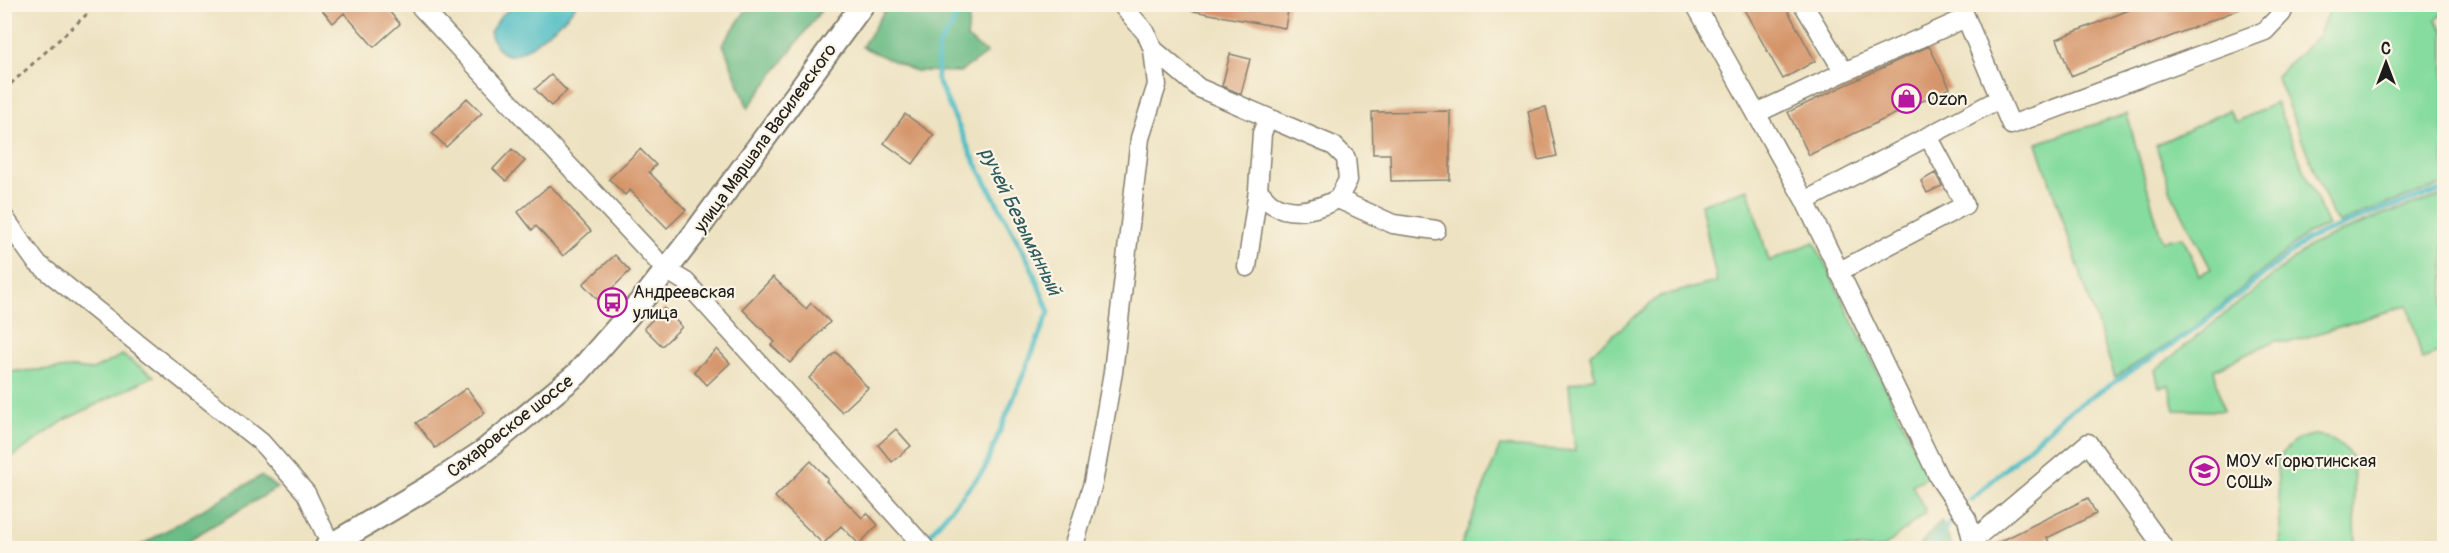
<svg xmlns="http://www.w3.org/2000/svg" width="2449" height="553" viewBox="0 0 2449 553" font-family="Pangolin,sans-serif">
	<rect width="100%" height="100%" fill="#fcf5e5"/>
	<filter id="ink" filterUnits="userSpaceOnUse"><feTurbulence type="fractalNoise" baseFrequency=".0167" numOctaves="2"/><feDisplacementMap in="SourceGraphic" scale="12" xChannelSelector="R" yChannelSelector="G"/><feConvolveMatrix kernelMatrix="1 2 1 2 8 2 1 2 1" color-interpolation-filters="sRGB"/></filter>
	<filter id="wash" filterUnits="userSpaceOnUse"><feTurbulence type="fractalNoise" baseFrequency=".008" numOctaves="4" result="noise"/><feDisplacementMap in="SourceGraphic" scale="24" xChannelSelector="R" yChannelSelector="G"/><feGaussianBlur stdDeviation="1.35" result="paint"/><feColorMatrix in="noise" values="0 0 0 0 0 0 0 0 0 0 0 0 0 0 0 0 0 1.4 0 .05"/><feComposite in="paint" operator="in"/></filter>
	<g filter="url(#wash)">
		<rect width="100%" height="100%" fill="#ede2c1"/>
		<!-- green -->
		<path fill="#86dc9f" stroke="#517c5e" stroke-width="1.5" d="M2331,5H2444V13L2436,20L2444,31V185L2378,207L2339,223L2333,216L2276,76L2318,36Z
			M2276,103L2328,226L2307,234L2190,331L2115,377L2037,143L2127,114L2162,241L2183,237L2199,275L2211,269L2171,192L2156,145L2229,110L2236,122Z
			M1748,189L1769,261L1814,242L1929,476L1912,485L1926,512L1883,548H1460L1500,446L1575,451L1569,384L1595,377L1590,354L1660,296L1717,282L1701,204Z
			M2444,195V351L2422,359L2408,305L2288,343L2276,340L2214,370L2223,411L2175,410L2169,385L2159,387L2155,370L2311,245L2384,214Z
			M122,355L154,376L65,420L5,462V372L73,368L93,370Z
			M2314,435C2332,436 2344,444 2353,460L2356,548H2281L2277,463C2285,446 2296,438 2314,435Z"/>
		<!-- forest -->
		<path fill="#6cbc86" stroke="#446c51" stroke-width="1.5" d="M750,4L825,5L748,108L723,44Z
			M971,4L967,38L987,53L960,72L915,71L862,47L888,5Z
			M261,476L277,488L175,548H136Z
			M1941,521L1953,548H1917Z"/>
		<!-- water -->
		<path fill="#4fbdc5" stroke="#366c70" stroke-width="1.5" d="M514,5L576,4V5C568,17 558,25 546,34C526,51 501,72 490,32L501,16Z"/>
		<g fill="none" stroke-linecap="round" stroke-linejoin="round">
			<!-- stream -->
			<path stroke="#4fbdc5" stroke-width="5" d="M1971,500L2065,414L2193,331L2308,239L2381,210L2444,190
				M928,536L984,470L1049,312L1030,264L973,158L937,79L938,47L953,24L960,4
				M1931,548L1952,520"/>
		</g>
		<g id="blocks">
			<!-- building -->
			<path fill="#d5956a" d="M317,4H383L400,24L374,47L344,13L333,23Z
				M1194,4H1289L1285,28L1193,11Z
				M1741,4H1784L1815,61L1783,79Z
				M2144,4H2250V5L2071,76L2057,39Z
				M1929,46L1950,88L1809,155L1788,112Z
				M1230,54L1250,59L1241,94L1222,86Z
				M551,75L567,91L551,106L535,89Z
				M467,98L482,113L446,147L432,133Z
				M1546,107L1557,156L1538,160L1528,111Z
				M1450,111V180L1391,181L1390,154H1373L1372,112Z
				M905,114L934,135L913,164L884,143Z
				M512,149L525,161L506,181L493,169Z
				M640,149L656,165L649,172L686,210L667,228L630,190L625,195L609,179Z
				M1935,173L1942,186L1927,193L1921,181Z
				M550,185L591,231L563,256L536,226L532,230L518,212Z
				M615,255L630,271L599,301L583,284Z
				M773,277L806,309L811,303L830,322L790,363L771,345L775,342L742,309Z
				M664,308L682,327L662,346L644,328Z
				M717,349L730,363L707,385L694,371Z
				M836,352L868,388L842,412L809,378Z
				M467,388L485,413L435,448L416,423Z
				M896,429L911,446L892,462L878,445Z
				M811,461L828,479L826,481L862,518L867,513L878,525L859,544L841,526L823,544L775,497Z
				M2088,498L2096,514L2047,538L2052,549H1985Z"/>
		</g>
	</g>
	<g filter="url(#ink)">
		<use href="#blocks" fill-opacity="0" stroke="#847f6e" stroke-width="1.5"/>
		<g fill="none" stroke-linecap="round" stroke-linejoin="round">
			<defs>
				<path id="minor" d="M418,4L666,270L686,282L925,548
					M1695,4L1805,201L1939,478L1967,519L1974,548
					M1803,4L1844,72L1966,18L1960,4
					M1966,18L2011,125L2265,31L2282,13L2285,4
					M1153,49L1199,88L1334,146L1346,158L1348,180L1338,199L1393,224L1436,230
					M1757,113L1844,72
					M1258,190C1262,194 1267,201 1272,204C1293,217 1318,209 1338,199
					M1805,201L1999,99
					M4,217L36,262L261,442L306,493L331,545
					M1247,267L1258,190L1262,133L1268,119
					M1838,272L1965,205L1928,136
					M1972,541L2088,443L2164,548
					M1073,548L1093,483L1101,440L1113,372L1140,138L1157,85L1153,49L1146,33L1121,4"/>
				<path id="major" d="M326,548L434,484L484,451L577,374L649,292L695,233L863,4"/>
			</defs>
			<!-- minor casing -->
			<use href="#minor" stroke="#847f6e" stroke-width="21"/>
			<!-- major casing -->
			<use href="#major" stroke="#847f6e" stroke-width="26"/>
			<!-- path -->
			<path stroke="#847f6e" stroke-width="3" stroke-dasharray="4.5 4.5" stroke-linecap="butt" d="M4,90L98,4"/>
			<!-- minor -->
			<use href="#minor" stroke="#fff" stroke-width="18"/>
			<!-- major -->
			<use href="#major" stroke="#fff" stroke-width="22"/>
		</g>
	</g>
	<!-- icons -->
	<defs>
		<symbol id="shop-ring" viewBox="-11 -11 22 22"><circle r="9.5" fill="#fcf5e5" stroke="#b5179e" stroke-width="1.5"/><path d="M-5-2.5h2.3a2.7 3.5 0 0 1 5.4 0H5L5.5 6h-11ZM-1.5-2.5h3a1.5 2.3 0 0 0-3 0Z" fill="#b5179e"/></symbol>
		<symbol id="bus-ring" viewBox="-11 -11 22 22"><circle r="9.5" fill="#fcf5e5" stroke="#b5179e" stroke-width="1.5"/><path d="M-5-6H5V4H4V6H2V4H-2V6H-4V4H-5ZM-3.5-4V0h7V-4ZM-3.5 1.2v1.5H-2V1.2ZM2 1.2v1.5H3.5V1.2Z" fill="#b5179e"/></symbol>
		<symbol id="school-ring" viewBox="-11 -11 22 22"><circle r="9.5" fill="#fcf5e5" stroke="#b5179e" stroke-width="1.5"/><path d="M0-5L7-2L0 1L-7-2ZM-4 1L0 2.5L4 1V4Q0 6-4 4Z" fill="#b5179e"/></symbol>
	</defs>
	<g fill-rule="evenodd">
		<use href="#shop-ring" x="1890" y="82" width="33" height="33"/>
		<use href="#bus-ring" x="596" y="286" width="33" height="33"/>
		<use href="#school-ring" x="2188" y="454" width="33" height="33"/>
	</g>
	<g text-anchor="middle" stroke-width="4.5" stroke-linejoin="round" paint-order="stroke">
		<!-- poi labels -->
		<g font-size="18" fill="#1c1c1c" stroke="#fcf5e5" text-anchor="start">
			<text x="1927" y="105">Ozon</text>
			<text x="633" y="298">Андреевская<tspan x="633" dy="21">улица</tspan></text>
			<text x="2226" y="467">МОУ «Горютинская<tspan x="2226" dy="21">СОШ»</tspan></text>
		</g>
		<!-- street labels -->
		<g font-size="18" fill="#1c1c1c" stroke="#fcf5e5">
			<text transform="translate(765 138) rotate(-54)" y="6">улица Маршала Василевского</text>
			<text transform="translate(510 426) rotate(-38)" y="6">Сахаровское шоссе</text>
		</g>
		<!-- water labels -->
		<g font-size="20" font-style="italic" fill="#305c60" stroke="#fcf5e5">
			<text transform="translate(1021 221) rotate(64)" y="7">ручей Безымянный</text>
		</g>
	</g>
	<!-- margin -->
	<rect width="2449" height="553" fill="none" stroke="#fcf5e5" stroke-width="24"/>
	<!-- north arrow -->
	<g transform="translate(2386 63)" stroke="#fcf5e5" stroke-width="4.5" paint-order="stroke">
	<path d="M0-4.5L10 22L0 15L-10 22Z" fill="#1c1c1c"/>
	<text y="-9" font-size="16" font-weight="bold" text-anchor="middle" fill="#1c1c1c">С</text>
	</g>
</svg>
